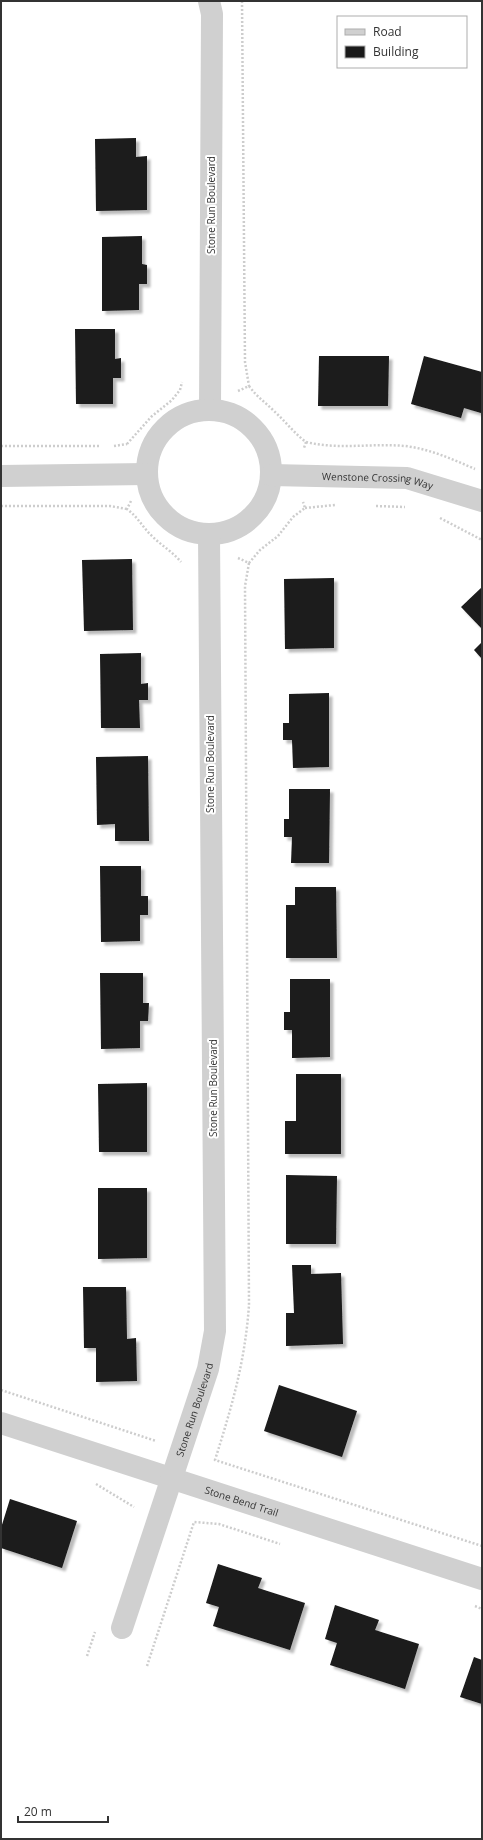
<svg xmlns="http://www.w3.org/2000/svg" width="483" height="1840" viewBox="0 0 483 1840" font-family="'Open Sans',sans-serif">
	<defs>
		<filter id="shadow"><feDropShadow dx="3.5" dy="3.5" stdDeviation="1" flood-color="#0004"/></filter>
	</defs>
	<rect width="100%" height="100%" fill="#fff"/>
	<!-- building -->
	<path fill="#1a1a1a" filter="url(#shadow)" d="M136,138V157L147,156V210L96,211L95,139Z
		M142,236V264L147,265V284H139V310L102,311V237Z
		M75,329H115V359L121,358V378H113V404H76Z
		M319,356H389L388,406H318Z
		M424,356L482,372L481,413L464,408L461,418L411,404Z
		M132,559L133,630L84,631L82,560Z
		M334,578V648L285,649L284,579Z
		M482,587V629L461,607Z
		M482,642V659L474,650Z
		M141,653V684L148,683V700H139L140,728H101L100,654Z
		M329,693V767L293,768L292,740H283V723H289V694Z
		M148,756L149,841H115V824L97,825L96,757Z
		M289,789H330L329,863H291L292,837H284V819H289Z
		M100,866H141V896H148V915H140V941L101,942Z
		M295,887H336L337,958H286V905H295Z
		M100,973H143V1003H149L148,1021H140V1048L101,1049Z
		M290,979H330V1057L292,1058V1030H284V1012H290Z
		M296,1074H341V1154H285V1121H296Z
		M147,1083V1152H99L98,1084Z
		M286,1175L337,1176L336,1244H286Z
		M98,1188H147V1258L98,1259Z
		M292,1265H311V1274L341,1273L343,1344L286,1346V1313H294Z
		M83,1287H126L127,1339L136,1338L137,1381L96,1382V1348H84Z
		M279,1385L357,1411L342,1457L264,1431Z
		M10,1499L77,1521L62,1568L1,1548V1528Z
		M218,1564L262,1578L258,1588L305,1603L290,1650L213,1626L219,1607L206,1603Z
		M335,1605L379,1620L375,1630L419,1644L405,1689L330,1665L337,1643L325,1639Z
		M474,1657L482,1660V1704L460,1697Z"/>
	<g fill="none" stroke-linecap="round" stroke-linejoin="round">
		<!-- path -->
		<path stroke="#cdcdcd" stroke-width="2.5" stroke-dasharray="2 2" stroke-linecap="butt" d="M242,1L245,362L249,386
			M180,390L182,382
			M238,391L249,386C257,397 265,402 274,411C285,421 294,433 306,442L304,448
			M306,442C339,450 372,443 405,446C430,449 452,459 475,469
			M127,444L151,417L172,400L180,390
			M1,446H99
			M114,446L127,444
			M131,501L127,509C138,517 143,528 153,537C162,546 173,552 181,562
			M1,506H110L127,509
			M376,506L405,507
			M305,508L335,505
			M440,518L482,540
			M238,558L249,563L260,550L278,536L293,517L305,508L303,502
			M249,563L245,586L249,1305C245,1362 232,1406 215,1460L482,1546
			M1,1390L156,1441
			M96,1484L134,1507
			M475,1606L482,1609
			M87,1656L95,1632
			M147,1666L194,1522L219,1524L280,1544"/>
		<!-- minor -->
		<g stroke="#d0d0d0" stroke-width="22">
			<path d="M209,1L212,14L210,409"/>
			<circle cx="209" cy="472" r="62"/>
			<path id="s1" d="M271,475L407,478L482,501"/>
			<path d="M1,476L146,474"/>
			<path id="s2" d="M1,1423L482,1579"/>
			<path id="s3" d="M122,1628L208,1369L215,1331L209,535"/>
		</g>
	</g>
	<g text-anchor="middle" stroke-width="4" stroke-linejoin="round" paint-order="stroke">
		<!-- street labels -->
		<g font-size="10" fill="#333" stroke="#fff">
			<text transform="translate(211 205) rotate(-90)" y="4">Stone Run Boulevard</text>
			<text dy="4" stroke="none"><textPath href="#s1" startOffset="107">Wenstone Crossing Way</textPath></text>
			<text transform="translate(210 764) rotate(-90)" y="4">Stone Run Boulevard</text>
			<text transform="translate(213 1088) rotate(-90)" y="4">Stone Run Boulevard</text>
			<text dy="4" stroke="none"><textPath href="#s3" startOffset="230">Stone Run Boulevard</textPath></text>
			<text dy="4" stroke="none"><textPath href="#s2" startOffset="253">Stone Bend Trail</textPath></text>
		</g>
	</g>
	<!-- border -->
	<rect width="483" height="1840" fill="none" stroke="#333333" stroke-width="4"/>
	<!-- legend -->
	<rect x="337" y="16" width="130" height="52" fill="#ffffff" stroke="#adadad"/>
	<rect x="345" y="29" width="20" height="6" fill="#d0d0d0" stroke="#adadad"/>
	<text x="373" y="36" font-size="12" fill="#333333">Road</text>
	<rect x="345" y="46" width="20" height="12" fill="#1a1a1a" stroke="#adadad"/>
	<text x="373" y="56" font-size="12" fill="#333333">Building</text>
	<!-- scale -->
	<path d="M18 1816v6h90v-6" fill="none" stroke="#333333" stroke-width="2"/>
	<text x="24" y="1816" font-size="12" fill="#333333" stroke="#ffffff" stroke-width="3" paint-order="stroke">20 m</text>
</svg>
